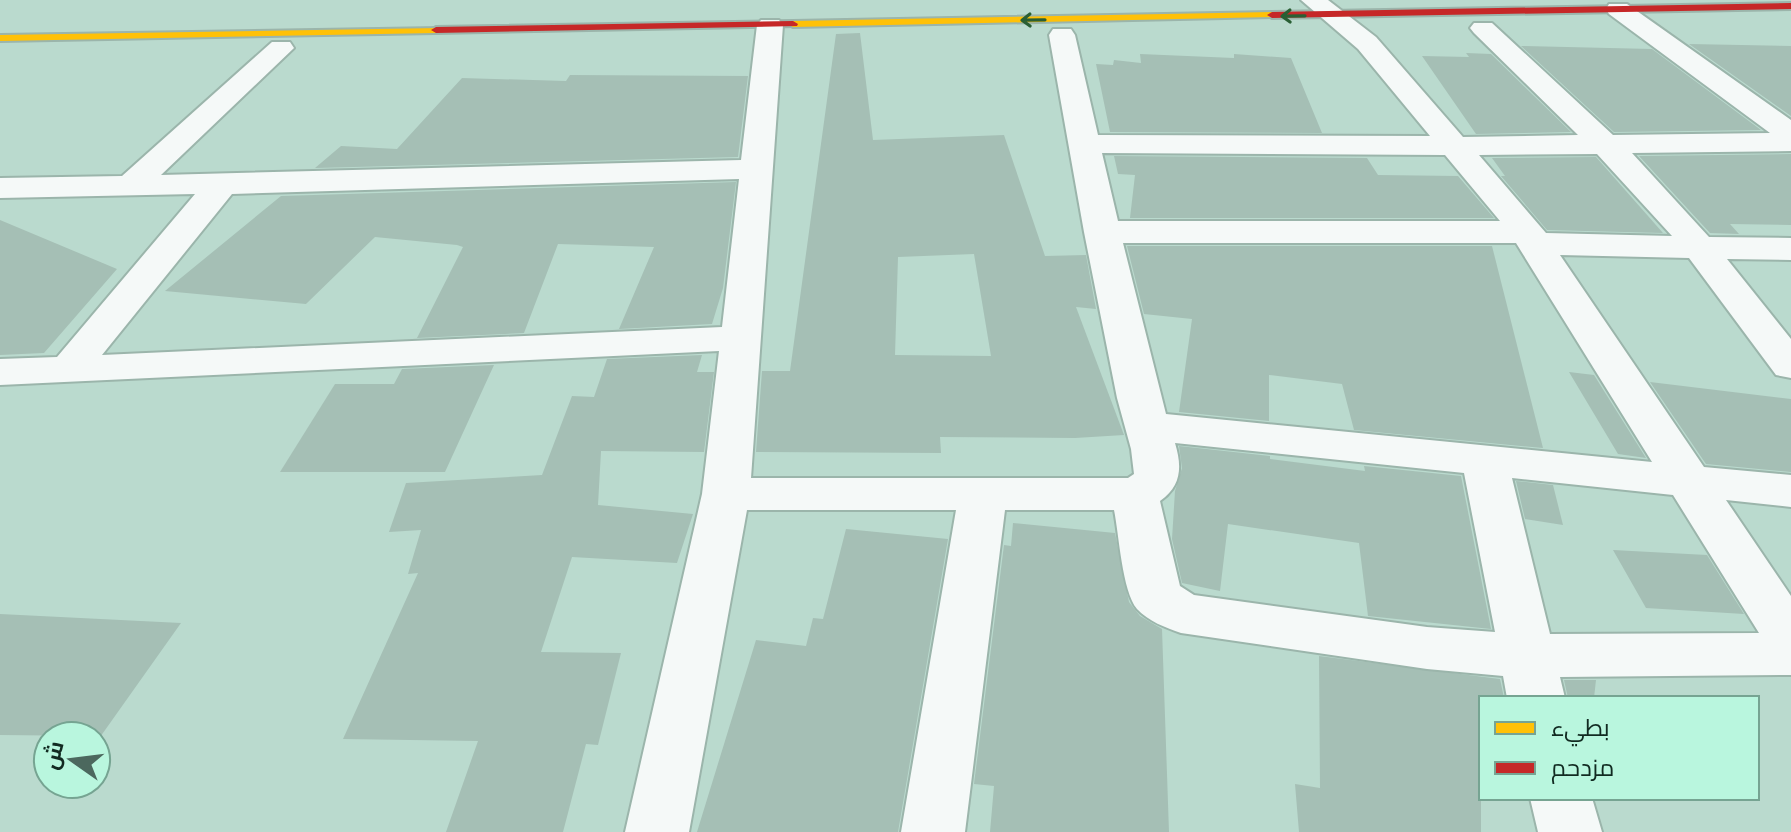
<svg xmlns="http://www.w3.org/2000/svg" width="1791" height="832" viewBox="0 0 1791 832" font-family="'Varela Round',Cairo,sans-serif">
	<rect width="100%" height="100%" fill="#badace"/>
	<!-- building -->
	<path fill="#a5bfb5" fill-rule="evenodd" d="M860,33L873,140L1004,135L1045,256L1086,255L1096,309L1076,307L1124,435L1075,438L940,437L941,453L756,452L762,371H790L836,34ZM974,254L991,356L895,355L898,257Z
		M1689,44L1791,46V116Z
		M1521,46L1652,49L1761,130L1614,132Z
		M1466,53L1491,54L1571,132L1476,134L1422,56L1469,57Z
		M1140,54L1234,58V54L1291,58L1322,133L1110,132L1096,64L1113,65L1114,60L1141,63Z
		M570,75L748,76L738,157L315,168L341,146L397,149L462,78L566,81Z
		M1791,154V225L1730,224L1739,234L1710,233L1639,156Z
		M1114,156L1367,158L1378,175L1458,176L1494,218H1130L1135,175L1118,174Z
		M1596,157L1663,233L1547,230L1501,176H1505L1492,158Z
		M736,182L723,288L712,324L619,329L654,247L558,244L524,333L417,338L463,247L457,245L375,237L306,304L165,291L281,196Z
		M0,220L117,269L44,353L0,355Z
		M1127,246H1492L1543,448L1354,430L1342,384L1269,375V421L1179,412L1192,319L1144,314Z
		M702,355L697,372H714L704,452L601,451L598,505L693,514L677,563L572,557L541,652L621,653L598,745L586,744L563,832H446L478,741L343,739L418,573L408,574L421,530L389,532L406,483L542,475L572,396L594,397L607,359Z
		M494,365L445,472H280L335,384H394L402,369Z
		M1569,372L1594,375L1646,458L1618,454Z
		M1650,382L1791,399V472L1706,464Z
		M1179,446L1270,456V459L1365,471L1364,466L1461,476L1491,629L1368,616L1359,543L1228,524L1220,591L1182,583L1172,539L1175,491L1182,468Z
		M1516,481L1553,485L1563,525L1525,519Z
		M1013,523L1115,533L1129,602L1140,616L1162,629L1169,832H990L994,786L974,784L1004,545L1011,546Z
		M846,529L948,539L898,832H697L756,640L806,646L813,618L823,619Z
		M1613,550L1707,555L1744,614L1646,608Z
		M0,614L181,623L98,740L96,736L0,735Z
		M1319,656L1500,679L1504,698H1481V832H1299L1295,784L1320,788Z
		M1564,680H1596L1594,698H1568Z"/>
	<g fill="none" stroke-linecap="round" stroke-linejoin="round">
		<defs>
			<path id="street" d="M1301,0H1328L1376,37L1463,137L1578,135L1474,33L1470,28L1474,23H1492L1613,135L1770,133L1609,14L1606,9L1609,4H1627L1791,120V151L1632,153L1709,237L1791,238V260L1727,259L1791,339V378L1776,375L1689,258L1560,255L1704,467L1791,475V507L1726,500L1791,596V675L1560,677L1565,698H1507L1503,676L1427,669L1181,633C1166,628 1148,621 1137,609C1122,591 1119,534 1114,510H1005L965,832H901L956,510H747L689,832H625L702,494L719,351L0,385V359L57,357L195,194L0,198V178L122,176L272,42H290L294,48L161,175L741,160L757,25L761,20H779L783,25L751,478H1128L1134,474L1131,449L1117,398L1084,232L1049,35L1053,29H1071L1075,35L1098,135L1430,136L1358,49ZM1102,153L1445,155L1500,221H1118ZM1597,154L1672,236L1546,233L1479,155ZM739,179L722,327L102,355L232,194ZM1123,243H1516L1652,462L1166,414ZM1175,443L1464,473L1495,632L1427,627L1194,595L1180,586L1160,501C1182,486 1182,466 1175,443ZM1512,478L1673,495L1759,633L1550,634Z
				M1530,798H1592L1602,832H1538Z"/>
			<path id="slow" d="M1272,12L1276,13V17L793,27L788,24L793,21Z
				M440,28V32L436,33L0,41V35Z"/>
			<path id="jam" d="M1791,3V9L1272,18L1267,15L1272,12Z
				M793,21L798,24L797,26L436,33L431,30L436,27Z"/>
		</defs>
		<!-- street casing -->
		<use href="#street" stroke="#9bb5ab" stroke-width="4"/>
		<!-- slow casing -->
		<use href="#slow" stroke="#9bb5ab" stroke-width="4"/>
		<!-- jam casing -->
		<use href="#jam" stroke="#9bb5ab" stroke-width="4"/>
		<!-- street -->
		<use href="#street" fill="#f5f9f8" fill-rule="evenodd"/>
		<!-- slow -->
		<use href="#slow" fill="#ffc107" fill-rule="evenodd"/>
		<!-- jam -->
		<use href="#jam" fill="#c62828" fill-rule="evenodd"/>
	</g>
	<!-- one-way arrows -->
	<defs><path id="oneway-shaft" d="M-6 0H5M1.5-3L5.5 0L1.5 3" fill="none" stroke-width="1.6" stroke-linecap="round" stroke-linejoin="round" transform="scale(2)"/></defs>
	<g stroke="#295f34">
		<use href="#oneway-shaft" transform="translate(1293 16) rotate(179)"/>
		<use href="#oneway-shaft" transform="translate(1033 20) rotate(179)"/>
	</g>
	<!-- legend -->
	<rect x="1479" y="696" width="280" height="104" fill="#b9f6de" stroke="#76a492" stroke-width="2"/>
	<rect x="1495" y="722" width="40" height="12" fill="#ffc107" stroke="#76a492" stroke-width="2"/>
	<text x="1551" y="736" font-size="24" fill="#112a21">بطيء</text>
	<rect x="1495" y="762" width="40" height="12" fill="#c62828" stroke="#76a492" stroke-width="2"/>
	<text x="1551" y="776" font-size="24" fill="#112a21">مزدحم</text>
	<!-- north arrow -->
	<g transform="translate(72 760) rotate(284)"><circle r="38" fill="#b9f6de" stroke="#76a492" stroke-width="2"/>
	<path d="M0-6L14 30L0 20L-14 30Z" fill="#4c685e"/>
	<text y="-12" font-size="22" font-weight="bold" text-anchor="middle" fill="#112a21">ش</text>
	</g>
</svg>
